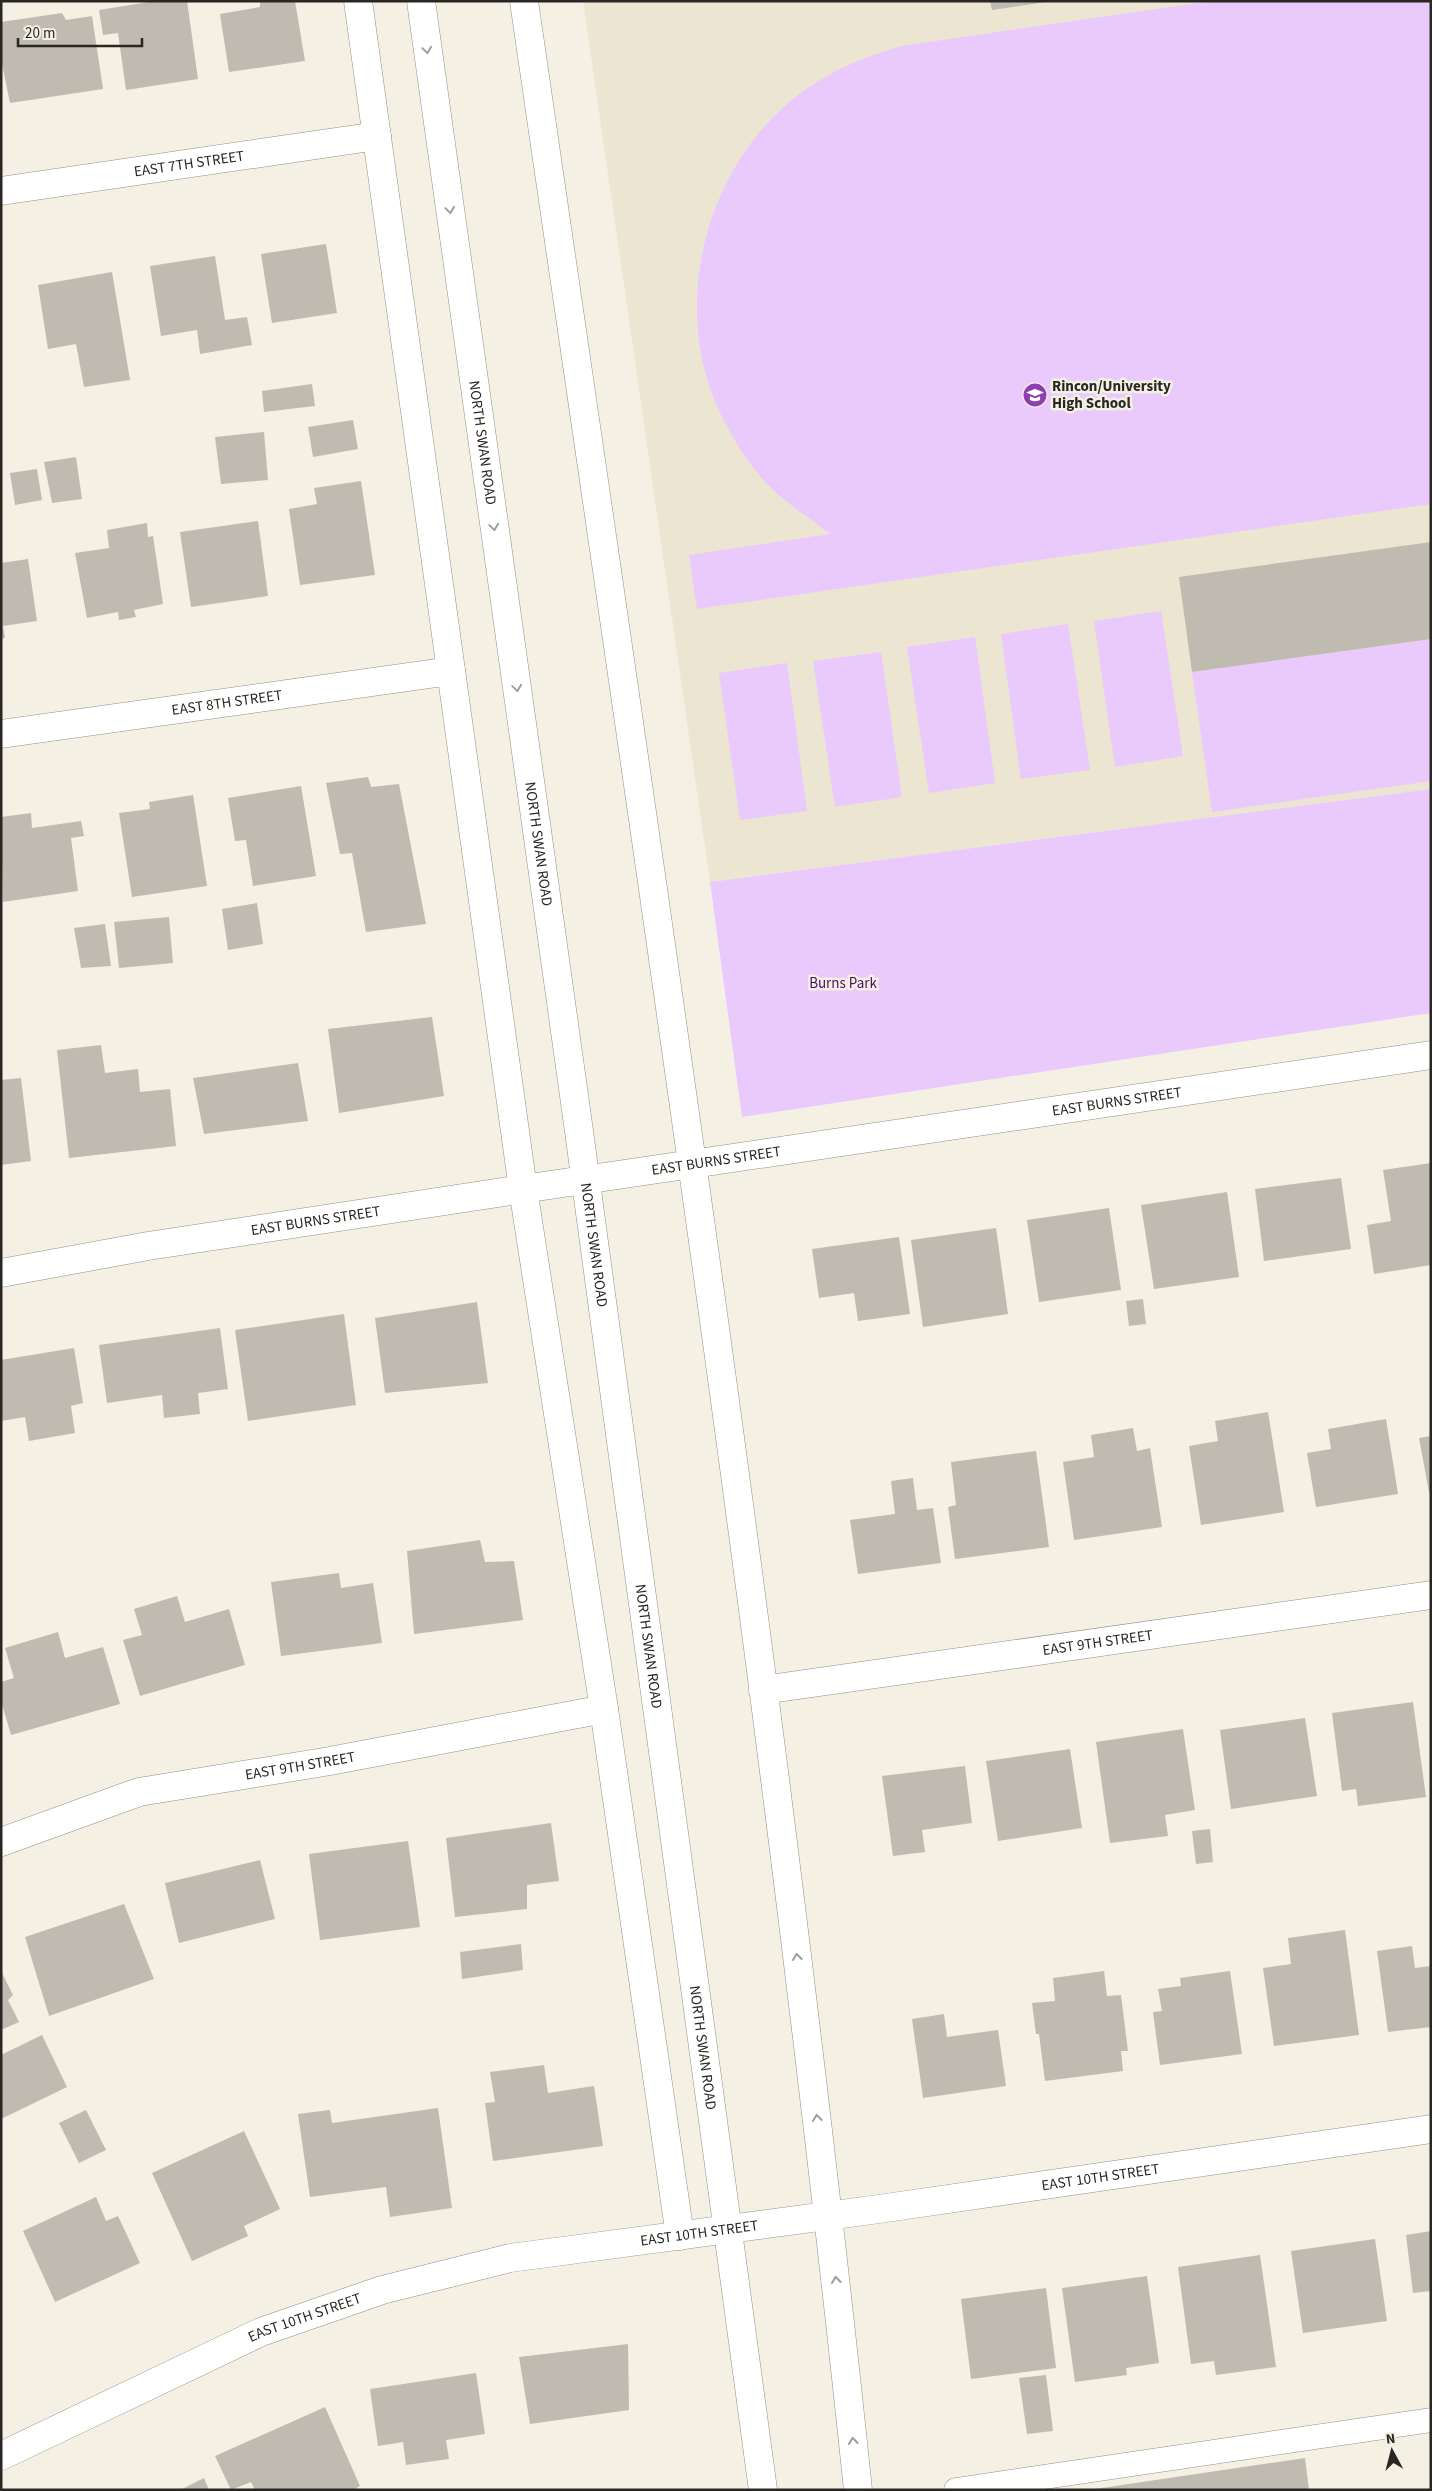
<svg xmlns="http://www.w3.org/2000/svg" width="1432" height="2491" viewBox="0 0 1432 2491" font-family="'Source Sans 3',sans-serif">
	<rect width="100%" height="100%" fill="#f4f0e4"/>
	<!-- built -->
	<path fill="#ece5d2" d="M583,1H1431V789L710,882Z"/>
	<!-- green -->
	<path fill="#eac9fd" d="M1212,1H1431V504L697,609L689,555L830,534C810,518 788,505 770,487C753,470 738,447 727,426C665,316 703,162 805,90C835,69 866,56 901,46Z
		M1161,611L1183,756L1115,767L1094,621Z
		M1068,624L1090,770L1021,779L1001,634Z
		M975,637L995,783L929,793L907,647Z
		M1431,639V781L1212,812L1192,672Z
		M881,652L902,797L835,807L813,661Z
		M787,663L807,811L740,820L719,673Z
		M1431,789V1013L742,1117L710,882Z"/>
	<!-- building -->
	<path fill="#c0bbb0" d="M155,1H187L198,79L126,90L118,33L103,35L99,10Z
		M260,1H295L305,61L229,72L220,14L260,7Z
		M990,1H1046V2L992,10Z
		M62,13L66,20L92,16L103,89L10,103L1,59V22Z
		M326,244L337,313L272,323L261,254Z
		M215,256L225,320L247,317L252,345L200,354L197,330L161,336L150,266Z
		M112,272L130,380L84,387L76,344L48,349L38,285Z
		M312,384L315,406L264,412L262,391Z
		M353,420L358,449L313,457L308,427Z
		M264,432L268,480L221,484L215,437Z
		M76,457L82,499L52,503L44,462Z
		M37,469L42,500L15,505L10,473Z
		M361,481L375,575L300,585L289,509L317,504L314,488Z
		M258,521L268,596L191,607L180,532Z
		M147,523L148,537L153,536L163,604L134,610L136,617L119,620L118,612L87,618L75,553L109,548L107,530Z
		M1431,542V639L1192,672L1179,577Z
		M28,559L37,621L3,626L5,638L1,639V563Z
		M368,777L371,787L399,784L426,924L366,932L352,853L340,854L326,783Z
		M301,786L316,876L253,886L246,840L235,841L228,798Z
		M193,795L207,886L132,897L119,813L150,809L149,802Z
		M31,813L32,828L81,821L84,836L71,838L78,891L3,902L1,817Z
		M257,903L263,944L228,950L222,909Z
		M169,917L173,963L119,968L114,922Z
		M105,924L111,966L81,968L74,928Z
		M432,1017L444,1096L339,1113L328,1029Z
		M101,1045L105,1073L138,1069L140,1092L170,1089L176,1146L69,1158L57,1050Z
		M298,1063L308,1121L204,1134L193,1078Z
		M21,1078L31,1161L1,1165V1080Z
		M1431,1163V1265L1374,1274L1367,1225L1391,1221L1383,1170Z
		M1341,1178L1351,1249L1264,1261L1255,1189Z
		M1227,1192L1239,1277L1154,1289L1141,1205Z
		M1109,1208L1121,1290L1039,1302L1027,1220Z
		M996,1228L1008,1314L923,1327L911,1240Z
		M899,1237L910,1314L858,1321L854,1293L819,1298L812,1249Z
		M1143,1299L1146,1324L1129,1326L1126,1301Z
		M477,1302L488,1383L385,1393L375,1318Z
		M344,1314L356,1405L248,1421L235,1330Z
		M220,1328L228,1389L198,1393L200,1414L164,1418L162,1395L107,1403L99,1345Z
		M74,1348L83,1403L71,1406L75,1433L29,1441L25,1417L1,1421V1360Z
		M1268,1412L1284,1512L1201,1525L1189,1446L1218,1441L1215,1421Z
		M1386,1419L1398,1494L1316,1507L1307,1453L1331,1449L1328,1429Z
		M1133,1428L1137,1451L1150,1448L1162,1527L1074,1540L1063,1462L1094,1457L1091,1435Z
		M1431,1436V1492H1429L1419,1438Z
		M1036,1451L1049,1547L955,1559L948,1507L956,1505L951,1462Z
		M913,1478L917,1510L933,1508L941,1563L858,1574L850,1520L895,1514L891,1481Z
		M480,1540L485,1562L514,1561L523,1620L414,1634L407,1551Z
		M339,1573L341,1588L373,1583L382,1643L281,1656L271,1582Z
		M177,1596L185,1622L229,1609L245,1665L140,1696L123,1640L142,1635L134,1609Z
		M58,1632L65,1658L103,1647L120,1704L11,1735L1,1701V1682L14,1678L5,1648Z
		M1413,1702L1426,1797L1358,1806L1356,1789L1342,1791L1332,1713Z
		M1305,1718L1317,1796L1231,1809L1220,1730Z
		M1183,1729L1195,1810L1165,1815L1168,1836L1110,1843L1096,1742Z
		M1070,1749L1082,1828L998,1841L986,1761Z
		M965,1766L972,1823L922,1830L925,1852L893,1856L882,1776Z
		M551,1823L559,1881L527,1885V1909L455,1917L446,1838Z
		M1210,1829L1213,1862L1196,1864L1192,1831Z
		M408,1841L420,1927L320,1940L309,1854Z
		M260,1860L275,1919L179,1943L165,1883Z
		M124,1904L154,1979L49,2016L25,1937Z
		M1345,1930L1359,2035L1274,2046L1263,1968L1291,1964L1288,1938Z
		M521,1944L523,1970L462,1979L460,1952Z
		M1412,1946L1415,1968L1431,1966V2027L1388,2032L1377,1951Z
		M1,1971L13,1995L8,2000L19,2022L1,2030Z
		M1104,1971L1107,1996L1121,1995L1128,2051H1121L1123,2071L1045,2081L1039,2034H1036L1032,2003L1055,2001L1053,1978Z
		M1230,1971L1242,2054L1160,2065L1153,2012L1162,2011L1158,1989L1181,1986L1180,1978Z
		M944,2014L947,2037L998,2030L1006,2086L923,2098L912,2019Z
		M42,2035L67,2087L1,2119V2055Z
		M544,2065L548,2093L594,2086L603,2146L493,2161L485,2103L495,2102L490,2072Z
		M438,2108L452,2208L390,2217L386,2187L310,2197L298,2114L330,2110L332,2123Z
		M86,2110L106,2150L79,2163L59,2123Z
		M244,2131L280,2209L244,2226L248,2236L192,2261L152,2173Z
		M96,2197L106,2221L118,2216L140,2263L55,2302L23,2231Z
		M1431,2231V2291L1413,2293L1406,2235Z
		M1375,2239L1387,2321L1303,2333L1291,2251Z
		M1260,2255L1276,2367L1216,2375L1214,2361L1191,2364L1178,2267Z
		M1147,2276L1159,2363L1126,2368L1127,2375L1075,2382L1062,2288Z
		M1046,2288L1056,2368L971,2379L961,2299Z
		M628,2344L629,2410L530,2424L519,2357Z
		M476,2373L485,2434L446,2440L449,2459L406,2465L403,2442L378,2446L370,2389Z
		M1046,2375L1053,2431L1027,2434L1019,2378Z
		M325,2407L360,2486L353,2490H255L251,2482L231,2490L215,2456Z
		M1305,2458L1309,2490H1096L1095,2489Z
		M204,2478L209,2490H180Z"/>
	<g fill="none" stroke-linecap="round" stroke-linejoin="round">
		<defs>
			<path id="service" d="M956,2490L1431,2420"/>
			<g id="minor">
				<path d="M358,1L523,1189L604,1709L680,2236"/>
				<path id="s1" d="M1,191L377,136"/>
				<path id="s2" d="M1,734L451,671"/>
				<path id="s3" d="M1,1273L148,1246L523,1189L1431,1055"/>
				<path id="s4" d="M763,1690L1431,1595"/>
				<path id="s5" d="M1,1842L139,1792L330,1761L604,1709"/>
				<path id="s6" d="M1,2456L261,2332L382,2290L510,2258L879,2209L1431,2129"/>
			</g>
			<g id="primary">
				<path id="s7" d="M421,1L578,1124L763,2490"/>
				<path d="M524,1C644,829 771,1657 858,2490"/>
			</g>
		</defs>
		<!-- service casing -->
		<use href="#service" stroke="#938f84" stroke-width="25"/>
		<!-- minor casing -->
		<use href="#minor" stroke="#938f84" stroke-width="29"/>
		<!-- primary casing -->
		<use href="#primary" stroke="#938f84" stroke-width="29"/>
		<!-- service -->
		<use href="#service" stroke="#fff" stroke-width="24"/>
		<!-- minor -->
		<use href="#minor" stroke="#fff" stroke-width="28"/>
		<!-- primary -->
		<use href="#primary" stroke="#fff" stroke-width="28"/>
	</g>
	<!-- one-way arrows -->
	<defs><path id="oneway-chevron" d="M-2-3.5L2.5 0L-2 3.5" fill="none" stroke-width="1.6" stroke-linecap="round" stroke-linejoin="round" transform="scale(1.25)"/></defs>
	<g stroke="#9f9e9c">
		<use href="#oneway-chevron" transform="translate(427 50) rotate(82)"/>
		<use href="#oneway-chevron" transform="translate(450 210) rotate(82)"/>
		<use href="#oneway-chevron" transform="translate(494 527) rotate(82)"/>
		<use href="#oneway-chevron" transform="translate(517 688) rotate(82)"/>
		<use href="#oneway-chevron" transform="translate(797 1957) rotate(-97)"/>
		<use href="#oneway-chevron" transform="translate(817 2118) rotate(-97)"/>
		<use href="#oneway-chevron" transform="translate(836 2280) rotate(-96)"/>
		<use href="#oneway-chevron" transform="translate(853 2441) rotate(-96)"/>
	</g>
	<!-- icons -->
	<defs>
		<symbol id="school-disc" viewBox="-11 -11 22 22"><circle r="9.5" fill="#8c3fb0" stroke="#f4f0e4"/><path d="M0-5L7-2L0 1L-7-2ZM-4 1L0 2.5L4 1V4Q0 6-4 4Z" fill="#fff"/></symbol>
	</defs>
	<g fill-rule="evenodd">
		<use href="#school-disc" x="1021" y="381" width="28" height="28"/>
	</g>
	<g text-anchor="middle" stroke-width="5" stroke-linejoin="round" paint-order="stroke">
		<!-- street labels -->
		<g font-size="15" fill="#292723" stroke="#f4f0e4">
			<text dy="5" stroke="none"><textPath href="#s1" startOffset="190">EAST 7TH STREET</textPath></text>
			<text dy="5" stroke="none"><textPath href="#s7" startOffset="446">NORTH SWAN ROAD</textPath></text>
			<text dy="5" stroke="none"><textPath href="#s2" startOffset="228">EAST 8TH STREET</textPath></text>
			<text dy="5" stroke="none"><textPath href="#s7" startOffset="851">NORTH SWAN ROAD</textPath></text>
			<text dy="5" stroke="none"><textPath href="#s3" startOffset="1129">EAST BURNS STREET</textPath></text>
			<text dy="5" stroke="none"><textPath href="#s3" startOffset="724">EAST BURNS STREET</textPath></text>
			<text dy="5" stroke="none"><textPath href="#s3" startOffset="319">EAST BURNS STREET</textPath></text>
			<text dy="5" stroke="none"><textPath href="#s7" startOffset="1256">NORTH SWAN ROAD</textPath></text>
			<text dy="5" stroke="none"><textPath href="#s4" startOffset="338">EAST 9TH STREET</textPath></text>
			<text dy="5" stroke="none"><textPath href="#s7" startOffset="1661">NORTH SWAN ROAD</textPath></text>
			<text dy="5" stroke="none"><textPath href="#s5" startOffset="310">EAST 9TH STREET</textPath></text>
			<text dy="5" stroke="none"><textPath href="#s7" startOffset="2066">NORTH SWAN ROAD</textPath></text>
			<text dy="5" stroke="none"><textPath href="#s6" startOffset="1144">EAST 10TH STREET</textPath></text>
			<text dy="5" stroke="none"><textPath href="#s6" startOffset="739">EAST 10TH STREET</textPath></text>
			<text dy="5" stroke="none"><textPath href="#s6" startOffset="334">EAST 10TH STREET</textPath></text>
		</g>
		<!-- poi labels -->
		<g font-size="15" font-weight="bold" fill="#292723" stroke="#f4f0e4" text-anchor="start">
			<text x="1052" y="391">Rincon/University<tspan x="1052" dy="17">High School</tspan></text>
		</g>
		<!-- park labels -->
		<g font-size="15" fill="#4a0d62" stroke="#f4f0e4">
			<text x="843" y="988">Burns Park</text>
		</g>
	</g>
	<!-- border -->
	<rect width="1432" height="2491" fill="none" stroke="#292723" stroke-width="5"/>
	<!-- north arrow -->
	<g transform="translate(1392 2451) rotate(353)" stroke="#f4f0e4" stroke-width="4" paint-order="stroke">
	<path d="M0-4L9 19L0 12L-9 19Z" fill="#292723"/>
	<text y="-8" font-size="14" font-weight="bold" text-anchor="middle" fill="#292723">N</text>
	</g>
	<!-- scale -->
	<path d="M18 38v8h124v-8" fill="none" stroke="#292723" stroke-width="2.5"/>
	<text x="25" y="38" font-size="15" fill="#292723" stroke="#f4f0e4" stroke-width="4" paint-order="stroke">20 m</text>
</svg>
